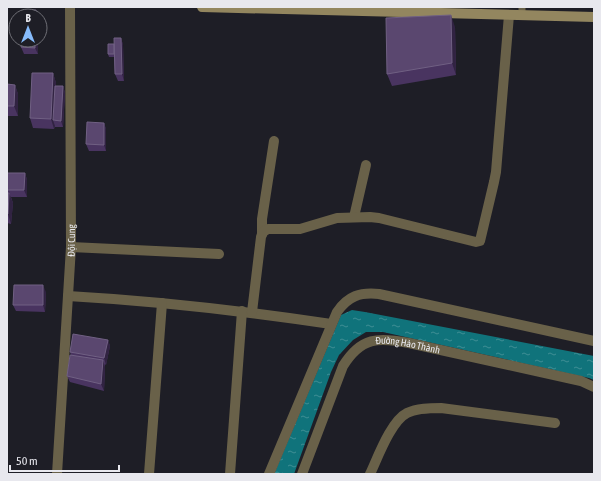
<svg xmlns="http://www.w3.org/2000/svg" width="601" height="481" viewBox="0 0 601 481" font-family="'Asap Condensed',sans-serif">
	<defs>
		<pattern id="water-ripples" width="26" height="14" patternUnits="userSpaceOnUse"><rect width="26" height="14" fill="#10737b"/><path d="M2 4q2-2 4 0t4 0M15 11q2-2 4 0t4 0" fill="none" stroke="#3e8e94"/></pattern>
	</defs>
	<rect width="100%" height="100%" fill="#1e1e26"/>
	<!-- water -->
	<path fill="url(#water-ripples)" d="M352,310L365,312L594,356V380L589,378L383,332H366L353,340L339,355L331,372L294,474H274L341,315Z"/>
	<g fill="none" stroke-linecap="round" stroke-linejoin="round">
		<!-- lane -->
		<path stroke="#696149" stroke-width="7" d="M522,7V15"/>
		<!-- street -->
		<g stroke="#696149" stroke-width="10">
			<path d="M354,217L366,165"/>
			<path d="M262,234V219L274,141"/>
			<path d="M71,247L219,254"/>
			<path d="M68,296C157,301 244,311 331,324"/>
			<path d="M252,312L261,237C262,233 265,230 268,229H300L337,218L370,217L379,218L476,242L480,241L494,182L496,172L509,15"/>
			<path id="s1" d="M57,474L71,247L70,7"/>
			<path d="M149,474L162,303"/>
			<path d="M230,474L242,311"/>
			<path d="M269,474L337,312C348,296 360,292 379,294L594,341"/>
			<path id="s2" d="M302,474L343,366C361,337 378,337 409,343L581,381L594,387"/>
			<path d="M370,474C378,457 391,421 407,413C417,408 430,408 441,408L555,423"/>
		</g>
		<!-- secondary -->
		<path stroke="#93865f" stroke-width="10" d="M202,7L594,17"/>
	</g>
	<!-- wall -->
	<path fill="#493460" d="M455,27L456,75L392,86L387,74Z
		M121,38L123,45L124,81H118L115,74L114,57H109L108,54L114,44Z
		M22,40H38V54H24L21,47Z
		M53,73L56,83V86H63L65,93L63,127H55V126L54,129L33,128L30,118Z
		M7,84L15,85L18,94V116H7Z
		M104,123L106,129V151H89L86,144Z
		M7,173H25L27,180V197H11L13,203L11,224L7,223Z
		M46,292L45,312L16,311L13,305Z
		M108,340L110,346L106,365L105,364V367L104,391L70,382L67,376L71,355L70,352Z"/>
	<!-- shaded-wall -->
	<path fill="#312342" d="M451,15L455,27L456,75L452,63Z
		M121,38L123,45L124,81L122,74Z
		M35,40H38V54L35,48Z
		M53,73L56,83L55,121L53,120L55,126L54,129L51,119Z
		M15,85L18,94V116L14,106Z
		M63,86L65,93L63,127L61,121Z
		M104,123L106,129V151L104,145Z
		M25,173L27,180V197L24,190Z
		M9,193L13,203L11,224L8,214Z
		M43,285L46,292L45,312L43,305Z
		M108,340L110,346L106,365L104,358Z
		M103,360L105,367L104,391L101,384Z"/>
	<!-- building -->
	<path fill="#5a476f" stroke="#706083" d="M23,10H36V16H22Z
		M451,15L452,63L387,74L386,18Z
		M114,38H121L122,74H115Z
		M22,40H35V48L21,47Z
		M108,44H114V54H108Z
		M32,73H53L51,119L30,118Z
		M7,84L15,85L14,106H7Z
		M55,86H63L61,121L53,120Z
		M87,122L104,123V145L86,144Z
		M7,173H25L24,190H7Z
		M7,193H9L8,214H7Z
		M14,285H43V305H13Z
		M73,334L108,340L104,358L70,352Z
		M70,355L103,360L101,384L67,376Z"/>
	<g text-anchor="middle" stroke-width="3" stroke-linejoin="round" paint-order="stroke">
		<!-- street labels -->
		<g font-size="10" fill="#e8e8ee" stroke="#1e1e26">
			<text dy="4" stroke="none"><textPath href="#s1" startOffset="234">Đội Cung</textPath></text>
			<text dy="4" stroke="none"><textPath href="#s2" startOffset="191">Đường Hào Thành</textPath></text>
		</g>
	</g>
	<!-- border -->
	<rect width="601" height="481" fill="none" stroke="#e8e8ee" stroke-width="16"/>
	<!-- north arrow -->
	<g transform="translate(28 28)"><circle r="19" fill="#1e1e26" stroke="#6f6f76"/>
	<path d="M0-3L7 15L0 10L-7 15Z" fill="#86bbfb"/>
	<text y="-6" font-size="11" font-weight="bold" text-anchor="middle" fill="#e8e8ee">B</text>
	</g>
	<!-- scale -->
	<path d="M10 465v6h109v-6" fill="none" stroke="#e8e8ee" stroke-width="2"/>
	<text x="16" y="465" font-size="12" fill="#e8e8ee" stroke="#1e1e26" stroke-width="3" paint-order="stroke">50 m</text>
</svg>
